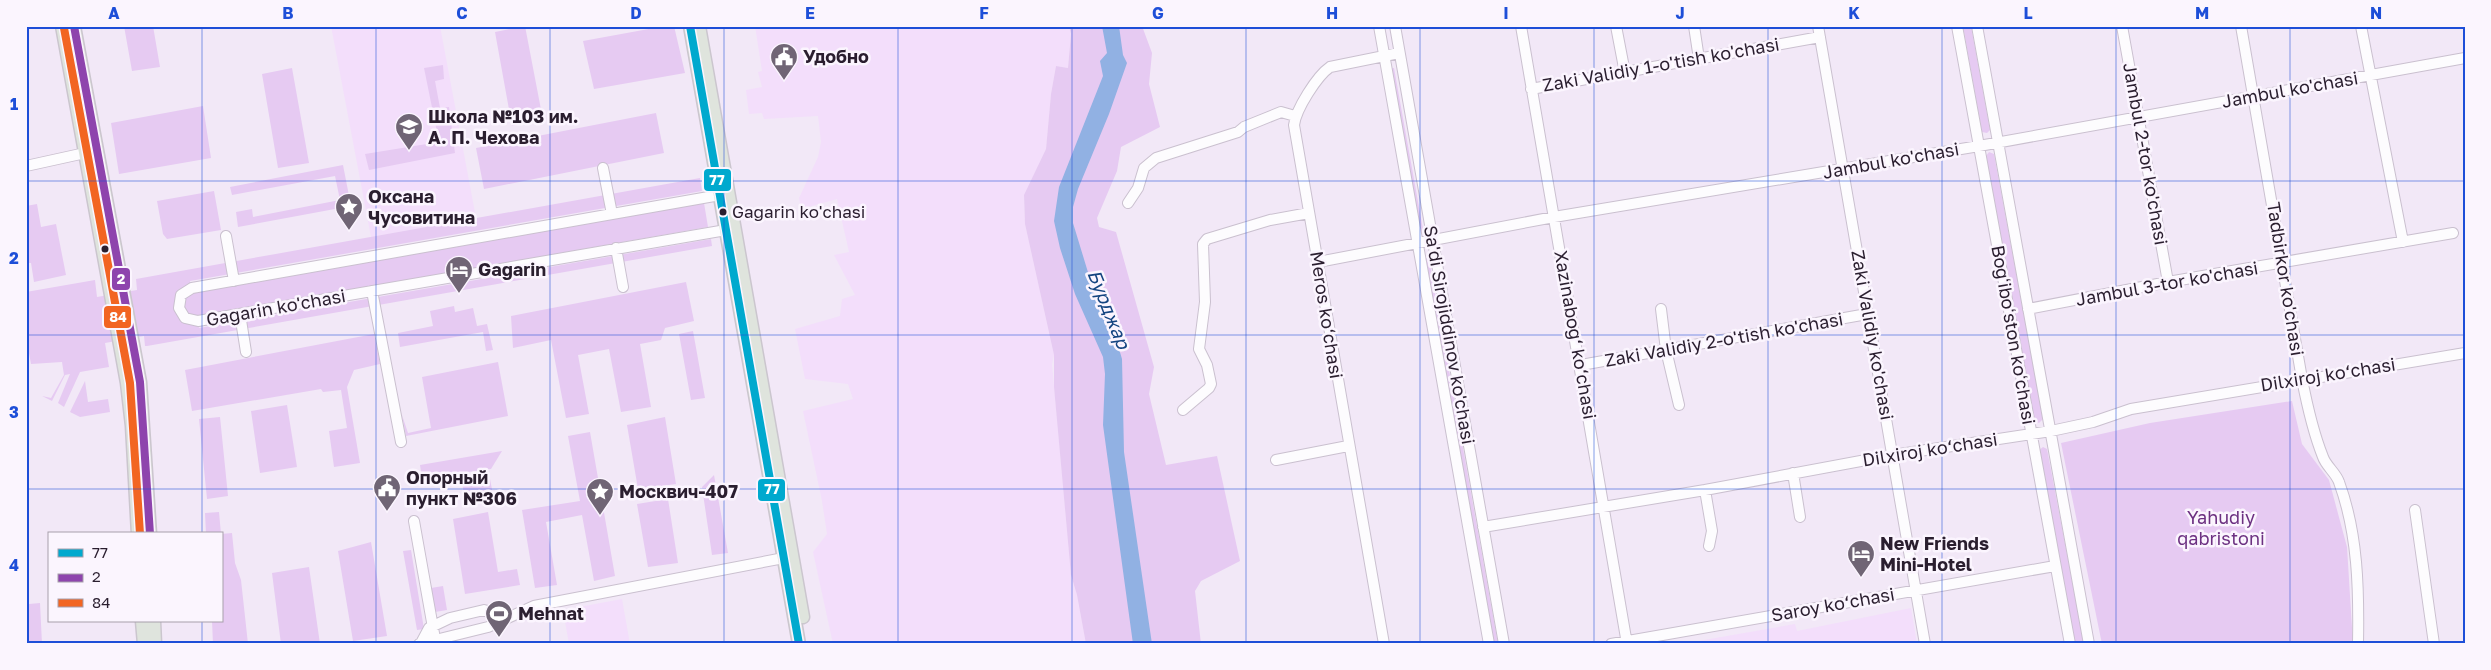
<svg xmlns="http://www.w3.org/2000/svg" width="2491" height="670" viewBox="0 0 2491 670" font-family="'Golos Text',sans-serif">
	<rect width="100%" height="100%" fill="#f2e8f7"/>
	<!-- built -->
	<path fill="#f3defb" d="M331,26H440L476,218L371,237Z
		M755,26H1069L1071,34L1068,68L1056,66L1051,94L1046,149L1024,196L1025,224L1054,355L1052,364L1071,575L1077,595L1086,644H833L813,552L827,534L822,501L803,411L853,399L848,384L805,379L795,329L840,316L842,299L855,295L834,255L849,252L837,199L801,209L799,198L818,157L821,142L818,116L764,119L762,113L749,114L746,90L762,87L758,72L762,71Z
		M622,599L630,644H569L563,610Z
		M1911,608L1917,644H1681L1795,624L1797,631Z"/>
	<!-- green -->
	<path fill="#e6caf2" d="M124,26H153L160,67L132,71Z
		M525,26L543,120L512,126L495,32Z
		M665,26H674L685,73L594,89L583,41Z
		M1069,26H1142L1152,53L1149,84L1160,127L1121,147L1117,171L1097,218L1099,227L1116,232L1154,367L1149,394L1166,465L1217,456L1240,561L1201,581L1195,591L1201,644H1086L1077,595L1071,575L1054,387V355L1025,224L1024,195L1046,149L1051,94L1056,66L1068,68L1071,34Z
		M1963,26H1971L1990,130L1987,133L1982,132Z
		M443,65L444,79L435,81L440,108L449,107L455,153L369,170L365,154L439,142L424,68Z
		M292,68L309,163L278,168L262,74Z
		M1394,68L1424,235L1420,236L1390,69Z
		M203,106L211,158L119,174L111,123Z
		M656,113L664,153L484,189L476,148Z
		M1989,152L1994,154L2043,419L2039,423L2034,421L1986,156Z
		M343,165L351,206L238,227L236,212L252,209L253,217L340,200L335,176L232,195L230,187Z
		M700,178L702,191L190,281L192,292L704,203L708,227L197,317L199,328L711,239L712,246L147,346H145L144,336L105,343L109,367L80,372L64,407L58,403L70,374L65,375L52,401L42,396L51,398L64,375L62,362L31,364L26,337V292L95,280L97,297L137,290L136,279Z
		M214,191L221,230L167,239L163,234L157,201Z
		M37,204L41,227L56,224L66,275L34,282L31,263H26V206Z
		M1424,258H1429L1498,644H1493Z
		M686,282L694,321L665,328L661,340L640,344L651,407L621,412L609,349L578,355L589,414L566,418L551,340L513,348L511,316Z
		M454,306L455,312L473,308L477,326L487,324L493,350L486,351L483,332L400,347L398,333L433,326L430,311Z
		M693,331L705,398L691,400L679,334Z
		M374,334L380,364L354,370L347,387L360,463L334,467L329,431L347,428L341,390L323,392L321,389L192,411L185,370Z
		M498,362L508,416L406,436L402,415L408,433L431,428L422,377Z
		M85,381L88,402L108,399L110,412L80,417L70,412Z
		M2292,401L2302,444L2329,480L2347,547L2353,644H2102L2061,443L2150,423Z
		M287,405L297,467L260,473L251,411Z
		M220,417L228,496L207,499L199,419Z
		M665,417L676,484L638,489L627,425Z
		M590,432L615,576L594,581L582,515L546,522L557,585L535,588L522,510L580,501L568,436Z
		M2043,447L2047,449L2084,644H2074L2038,451Z
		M502,451L491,469L422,478L420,465Z
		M714,475L728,553L712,555L702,487Z
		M490,479L494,500L465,505L462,481Z
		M668,499L678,563L648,567L637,504Z
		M219,512L221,534H206L205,513Z
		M488,512L498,572L517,569L520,585L465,594L453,519Z
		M232,533L235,563L241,580L248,644H213L212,621H221V534Z
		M371,542L387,636L353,641L338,551Z
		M411,550L424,629L417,630L403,551Z
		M309,567L320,644H281L272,573Z
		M27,575L29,604L40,603L42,644H26Z
		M443,586L447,610L435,612L431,588Z"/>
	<!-- water -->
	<path fill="#91b1e3" d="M1102,26H1119L1123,55L1127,63L1109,114L1078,189L1073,207V223L1094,292L1115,335L1122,359L1124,452L1152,644H1133L1103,425L1105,374L1103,357L1075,294L1060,248L1054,221L1059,187L1103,76L1100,61L1107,53Z"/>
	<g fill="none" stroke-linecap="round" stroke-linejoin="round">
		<defs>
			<path id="minor" d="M1379,26L1489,644
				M1395,26L1504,644
				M1521,26L1627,644
				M1616,26L1625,73
				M1694,26L1699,59
				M1818,26L1925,644
				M1957,26L2070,644
				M1977,26L2089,644
				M2122,26L2168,282
				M2241,26L2302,379C2307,405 2313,432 2323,457C2326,466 2336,473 2339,482C2358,534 2359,589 2358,644
				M2361,26L2403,242
				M1531,89L1820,37
				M26,166L85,153
				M603,168L612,214
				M720,195L192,288L181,295L179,308L185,318L198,321L726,230
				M1128,203L1138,188L1144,168L1156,158L1238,132L1244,127L1281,112L1295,116
				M226,236L234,281
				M616,248L623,287
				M1318,262L1554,217L1979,146L2465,58
				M372,291L401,442
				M1661,309L1666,350L1679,405
				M2028,309L2168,282L2453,233
				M240,314L246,352
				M1581,365L1867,314
				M1183,410L1209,388L1211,384L1207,365L1199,349L1205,302L1203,244L1207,239L1270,220L1309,213
				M1276,460L1348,446
				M1793,473L1800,517
				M1705,490L1712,531L1709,546
				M2415,510L2434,644
				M414,521L435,639
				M1483,527L1705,490L1893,455L2051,431L2093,422L2131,409L2465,353
				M421,643L429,628L450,618L484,610L507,616
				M419,644L488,627L534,606L789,557
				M1384,644L1294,125C1296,109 1317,76 1330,67L1399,53
				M1611,644L2055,566"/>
			<path id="major" d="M62,26L127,383L132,426L138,534
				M74,26L140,382L150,534
				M690,26L799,644
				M699,26L803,617
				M142,621L144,644
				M154,621L155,644"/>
		</defs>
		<!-- minor casing -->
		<use href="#minor" stroke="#cac0cf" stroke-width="12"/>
		<!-- major casing -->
		<use href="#major" stroke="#cbc6ce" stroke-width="15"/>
		<!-- minor -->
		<use href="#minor" stroke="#fdfcfe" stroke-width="10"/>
		<!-- major -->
		<use href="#major" stroke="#dfe4dd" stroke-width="12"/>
		<defs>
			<path id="bus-1" d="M690,26L799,644"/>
			<path id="bus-2" d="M74,26L140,382L150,534"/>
			<path id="bus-3" d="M64,28L130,383L140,534"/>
		</defs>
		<!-- bus-1 casing -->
		<use href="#bus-1" stroke="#fbf5fe" stroke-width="11"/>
		<!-- bus-2 casing -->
		<use href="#bus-2" stroke="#fbf5fe" stroke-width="11"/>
		<!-- bus-3 casing -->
		<use href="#bus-3" stroke="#fbf5fe" stroke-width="11"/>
		<!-- bus-1 -->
		<use href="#bus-1" stroke="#00a9ce" stroke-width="8"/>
		<!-- bus-2 -->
		<use href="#bus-2" stroke="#8e44ad" stroke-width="8"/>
		<!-- bus-3 -->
		<use href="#bus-3" stroke="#f26522" stroke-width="8"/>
	</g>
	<!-- grid -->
	<path fill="none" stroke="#1d4ed8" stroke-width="1" stroke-opacity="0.55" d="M202,26V534M376,26V644M550,26V644M724,26V644M898,26V644M1072,26V644M1246,26V644M1420,26V644M1594,26V644M1768,26V644M1942,26V644M2116,26V644M2290,26V644M26,181H2465M26,335H2465M26,489H2465M202,621V644"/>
	<!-- icons -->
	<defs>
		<symbol id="civic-pin" viewBox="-11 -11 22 30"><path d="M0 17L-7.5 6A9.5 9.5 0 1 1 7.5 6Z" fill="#706575" stroke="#fbf5fe"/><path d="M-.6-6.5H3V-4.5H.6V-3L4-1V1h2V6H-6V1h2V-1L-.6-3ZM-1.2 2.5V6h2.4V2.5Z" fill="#fff"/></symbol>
		<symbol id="school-pin" viewBox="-11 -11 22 30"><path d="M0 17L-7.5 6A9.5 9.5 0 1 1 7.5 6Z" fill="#706575" stroke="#fbf5fe"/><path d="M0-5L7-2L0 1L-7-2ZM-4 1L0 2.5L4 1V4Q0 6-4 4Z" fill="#fff"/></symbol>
		<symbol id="sight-pin" viewBox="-11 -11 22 30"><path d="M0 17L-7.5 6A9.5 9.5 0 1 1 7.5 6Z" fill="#706575" stroke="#fbf5fe"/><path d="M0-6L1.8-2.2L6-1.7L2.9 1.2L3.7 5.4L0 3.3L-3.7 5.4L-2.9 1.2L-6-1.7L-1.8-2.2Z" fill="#fff"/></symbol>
		<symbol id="hotel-pin" viewBox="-11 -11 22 30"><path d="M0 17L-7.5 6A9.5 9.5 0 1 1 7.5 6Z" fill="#706575" stroke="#fbf5fe"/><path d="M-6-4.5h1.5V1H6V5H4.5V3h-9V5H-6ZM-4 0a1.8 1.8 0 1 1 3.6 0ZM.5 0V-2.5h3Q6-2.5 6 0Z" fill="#fff"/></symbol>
		<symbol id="stadium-pin" viewBox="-11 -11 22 30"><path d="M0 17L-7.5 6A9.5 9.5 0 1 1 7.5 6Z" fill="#706575" stroke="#fbf5fe"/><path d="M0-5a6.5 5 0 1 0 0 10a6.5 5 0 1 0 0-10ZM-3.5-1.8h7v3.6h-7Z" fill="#fff"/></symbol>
	</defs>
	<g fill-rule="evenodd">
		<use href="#civic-pin" x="768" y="41" width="32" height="43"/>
		<use href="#school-pin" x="393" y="111" width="32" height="43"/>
		<use href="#sight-pin" x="333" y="191" width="32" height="43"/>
		<use href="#hotel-pin" x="443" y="254" width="32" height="43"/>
		<use href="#civic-pin" x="371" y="472" width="32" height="43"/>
		<use href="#sight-pin" x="584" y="476" width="32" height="43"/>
		<use href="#hotel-pin" x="1845" y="538" width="32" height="43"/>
		<use href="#stadium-pin" x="483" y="598" width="32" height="43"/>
	</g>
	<!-- markers -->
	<g fill="#2a1e2f" stroke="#fbf5fe" stroke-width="2">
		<circle cx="723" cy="212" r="4.5"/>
		<circle cx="105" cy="249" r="4.5"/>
	</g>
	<g text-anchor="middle" stroke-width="5" stroke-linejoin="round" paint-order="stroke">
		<!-- bus labels -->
		<g font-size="17" fill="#2a1e2f" stroke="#fbf5fe" text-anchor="start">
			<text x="732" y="218">Gagarin ko'chasi</text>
		</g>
		<!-- poi labels -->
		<g font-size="18" font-weight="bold" fill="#2a1e2f" stroke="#fbf5fe" text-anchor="start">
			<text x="803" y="63">Удобно</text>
			<text x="428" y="123">Школа №103 им.<tspan x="428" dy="21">А. П. Чехова</tspan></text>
			<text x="368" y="203">Оксана<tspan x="368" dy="21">Чусовитина</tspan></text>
			<text x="478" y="276">Gagarin</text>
			<text x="406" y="484">Опорный<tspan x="406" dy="21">пункт №306</tspan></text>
			<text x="619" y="498">Москвич-407</text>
			<text x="1880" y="550">New Friends<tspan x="1880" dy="21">Mini-Hotel</tspan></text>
			<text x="518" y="620">Mehnat</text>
		</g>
		<!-- street labels -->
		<g font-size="18" fill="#2a1e2f" stroke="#fbf5fe">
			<text transform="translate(1661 65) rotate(-10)" y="6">Zaki Validiy 1-o'tish ko'chasi</text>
			<text transform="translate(2290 90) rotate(-10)" y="6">Jambul ko'chasi</text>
			<text transform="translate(2145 154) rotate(80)" y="6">Jambul 2-tor ko'chasi</text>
			<text transform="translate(1891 161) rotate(-10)" y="6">Jambul ko'chasi</text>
			<text transform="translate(2285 279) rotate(81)" y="6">Tadbirkor ko'chasi</text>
			<text transform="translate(2167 284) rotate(-10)" y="6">Jambul 3-tor ko'chasi</text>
			<text transform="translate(276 308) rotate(-10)" y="6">Gagarin ko'chasi</text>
			<text transform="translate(1326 315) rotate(81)" y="6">Meros ko‘chasi</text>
			<text transform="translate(1449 335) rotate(80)" y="6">Sa'di Sirojiddinov ko'chasi</text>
			<text transform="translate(1575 335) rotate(80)" y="6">Xazinabog‘ ko‘chasi</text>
			<text transform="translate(1872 335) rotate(80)" y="6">Zaki Validiy ko'chasi</text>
			<text transform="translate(2013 335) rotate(80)" y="6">Bogʻiboʻston koʻchasi</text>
			<text transform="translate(1724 340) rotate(-10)" y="6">Zaki Validiy 2-o'tish ko'chasi</text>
			<text transform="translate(2328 375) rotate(-9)" y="6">Dilxiroj ko‘chasi</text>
			<text transform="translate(1930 450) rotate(-9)" y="6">Dilxiroj ko‘chasi</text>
			<text transform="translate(1833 605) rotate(-10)" y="6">Saroy ko‘chasi</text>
		</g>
		<!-- park labels -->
		<g font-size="18" fill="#6c3081" stroke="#fbf5fe">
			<text x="2221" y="524">Yahudiy<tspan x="2221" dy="21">qabristoni</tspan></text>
		</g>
		<!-- water labels -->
		<g font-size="19" font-style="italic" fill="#154581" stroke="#fbf5fe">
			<text transform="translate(1109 309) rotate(68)" y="7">Бурджар</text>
		</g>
	</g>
	<g stroke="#fbf5fe" stroke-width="2">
		<rect x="703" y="168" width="29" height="24" rx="5" fill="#00a9ce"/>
		<rect x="111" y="267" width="20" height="24" rx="5" fill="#8e44ad"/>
		<rect x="103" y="305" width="29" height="24" rx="5" fill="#f26522"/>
		<rect x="757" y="478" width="29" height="24" rx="5" fill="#00a9ce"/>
	</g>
	<g font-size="14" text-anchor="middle" font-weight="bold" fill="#fff">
		<text x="717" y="185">77</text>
		<text x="121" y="284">2</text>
		<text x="118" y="322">84</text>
		<text x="772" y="494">77</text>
	</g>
	<!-- border -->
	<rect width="2491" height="670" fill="none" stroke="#fbf5fe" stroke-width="55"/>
	<!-- legend -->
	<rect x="48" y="532" width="175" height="90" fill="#fbf5fe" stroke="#a79fab"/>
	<rect x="58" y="549" width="25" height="8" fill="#00a9ce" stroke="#a79fab"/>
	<text x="92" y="558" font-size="15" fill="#2a1e2f">77</text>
	<rect x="58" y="574" width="25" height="8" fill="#8e44ad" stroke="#a79fab"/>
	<text x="92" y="582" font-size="15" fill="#2a1e2f">2</text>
	<rect x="58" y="599" width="25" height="8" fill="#f26522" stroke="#a79fab"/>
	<text x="92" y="608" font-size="15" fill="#2a1e2f">84</text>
	<rect x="28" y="28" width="2436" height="614" fill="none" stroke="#1d4ed8" stroke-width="2"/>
	<g font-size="16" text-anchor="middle" font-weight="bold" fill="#1d4ed8">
		<text x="114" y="19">A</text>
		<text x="288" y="19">B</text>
		<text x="462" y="19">C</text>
		<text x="636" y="19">D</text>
		<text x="810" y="19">E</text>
		<text x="984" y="19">F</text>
		<text x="1158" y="19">G</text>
		<text x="1332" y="19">H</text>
		<text x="1506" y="19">I</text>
		<text x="1680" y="19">J</text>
		<text x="1854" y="19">K</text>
		<text x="2028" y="19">L</text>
		<text x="2202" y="19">M</text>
		<text x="2376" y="19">N</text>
		<text x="14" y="110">1</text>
		<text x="14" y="264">2</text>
		<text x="14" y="418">3</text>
		<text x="14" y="571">4</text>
	</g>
</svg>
